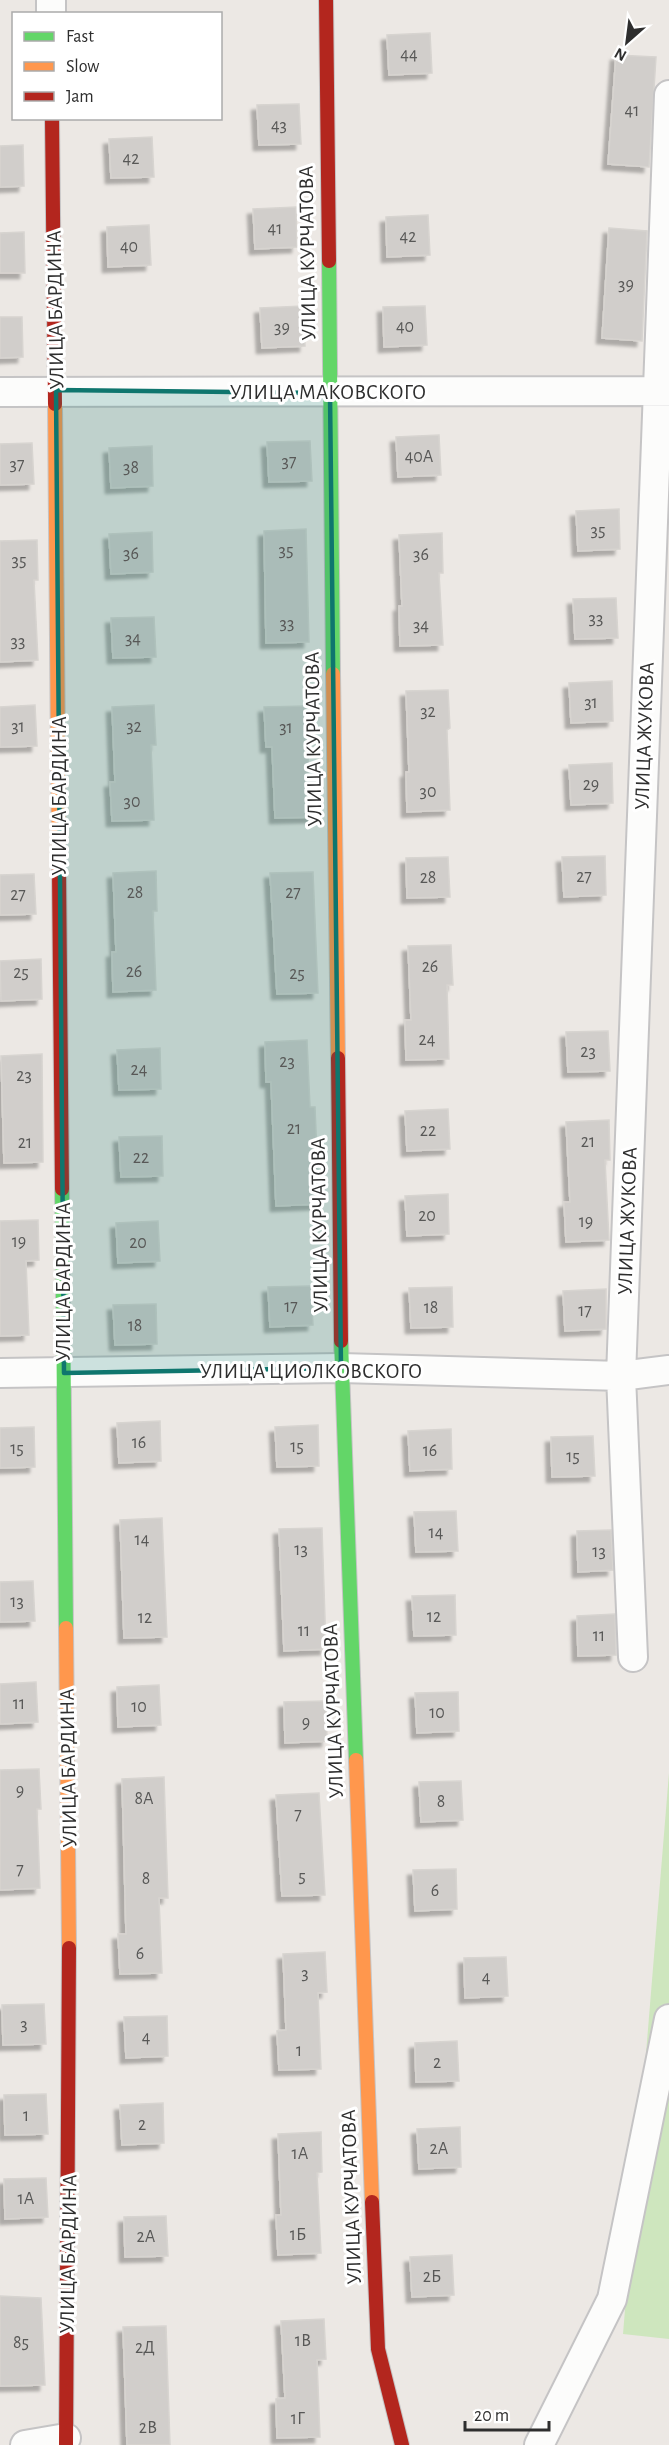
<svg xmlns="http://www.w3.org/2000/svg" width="669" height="2445" viewBox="0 0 669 2445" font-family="'Alegreya Sans',sans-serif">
	<defs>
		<filter id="shadow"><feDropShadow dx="-5.5" dy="5.5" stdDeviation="1.5" flood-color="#0004"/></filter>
	</defs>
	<rect width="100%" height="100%" fill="#ece8e4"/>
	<!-- green -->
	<path fill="#cee6be" d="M669,1773V2339L623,2334Z"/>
	<!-- building -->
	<path fill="#d1cecb" stroke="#d7d4d0" stroke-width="1.5" filter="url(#shadow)" d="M430,33L432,73L389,75L387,35Z
		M616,55L656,57L649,167L608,164Z
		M299,104L301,144L259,145L257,105Z
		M152,137L154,177L111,178L109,139Z
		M23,145L24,186L0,187V146Z
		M296,207L297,247L255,249L253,209Z
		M428,215L430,255L387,257L386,217Z
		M149,225L151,265L108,267L107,227Z
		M609,228L647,231L642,341L602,338Z
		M24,232L25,273H0V233Z
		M303,306L305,346L262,348L260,308Z
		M425,306L427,345L384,347L383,307Z
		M0,317H22L23,357L0,358Z
		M439,435L441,475L398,477L396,437Z
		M310,441L312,481L269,482L267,442Z
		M32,443L34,484L0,485V444Z
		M152,446L153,486L111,488L109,448Z
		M619,509L620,549L578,551L576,511Z
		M306,529L309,642L266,643L264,531Z
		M152,532L153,572L111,574L109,534Z
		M442,533L443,573H439L443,645L400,646L399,606H402L399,535Z
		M37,540L38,580H34L38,660L0,662V541Z
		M616,598L618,638L575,639L573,599Z
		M154,617L156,657L113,658L111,618Z
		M612,681L613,721L571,723L569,683Z
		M448,690L450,728L447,730L450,810L407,812L406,772H409L406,691Z
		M35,705L37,746L0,747V707Z
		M154,705L156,745H151L154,820L112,821L110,782H115L112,707Z
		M306,706L309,777H316V817L275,818L272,747H266L264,707Z
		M612,763L613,803L571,805L569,765Z
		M605,856L606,895L564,897L562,857Z
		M448,857L450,897L407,898L406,858Z
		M156,871L157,911H153L156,990L113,992L112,952H116L113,873Z
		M313,872L318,993L277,994L270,873Z
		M34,874L36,914L0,915V875Z
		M451,945L453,985H447L449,1059L406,1060L405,1020H411L408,946Z
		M41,959L42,999L1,1001L0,961Z
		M608,1031L610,1071L568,1072L566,1032Z
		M307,1040L310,1107H315L319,1204L276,1206L271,1082H266L265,1042Z
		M160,1048L161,1089L119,1090L117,1050Z
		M42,1054L43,1162L4,1163L1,1056Z
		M448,1109L450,1149L407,1151L405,1111Z
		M609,1120L610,1160H605L609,1240L566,1242L564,1202H570L566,1122Z
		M162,1136L163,1176L121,1177L119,1137Z
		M448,1194L449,1234L407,1236L405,1196Z
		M38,1220L39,1260L26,1261L29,1335L0,1336V1221Z
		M158,1221L160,1261L118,1263L116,1223Z
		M311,1286L313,1325L270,1327L268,1287Z
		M452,1287L453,1327L411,1328L409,1288Z
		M606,1289V1329L565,1331L563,1291Z
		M156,1304L157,1344L115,1345L113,1305Z
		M160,1421L161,1461L119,1463L117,1423Z
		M318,1425L319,1466L277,1467L275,1427Z
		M34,1427L35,1467L0,1468V1428Z
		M451,1429L452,1469L410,1471L408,1431Z
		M593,1436L595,1476L552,1477L551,1437Z
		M456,1511L458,1551L416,1552L414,1512Z
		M162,1518L167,1637L124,1638L120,1520Z
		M322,1528L326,1649L284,1651L279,1529Z
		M611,1530L613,1570L578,1572L577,1531Z
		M33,1581L35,1621L0,1622V1582Z
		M455,1595L456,1635L414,1636L412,1596Z
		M615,1614L616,1655L578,1656L577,1616Z
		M36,1682L38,1722L0,1724V1684Z
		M159,1685L161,1725L118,1727L117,1687Z
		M458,1692L459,1731L417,1733L415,1693Z
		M326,1701L327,1741L285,1743L284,1702Z
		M39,1769L41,1809H37L40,1888L0,1890V1770Z
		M164,1777L168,1898H159L162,1973L120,1974L118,1934H126L122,1779Z
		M461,1781L463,1820L421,1822L419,1782Z
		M319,1793L325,1895L282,1896L276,1795Z
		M456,1869L457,1909L415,1911L413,1870Z
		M325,1952L327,1992L318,1993L321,2069L279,2070L277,2031L286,2030L283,1954Z
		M506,1957L508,1996L465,1998L464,1958Z
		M44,2004L46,2044L3,2045L2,2005Z
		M167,2016L168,2056L126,2058L124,2017Z
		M457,2041L459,2081L416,2082L415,2043Z
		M46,2094L48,2134L5,2135L4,2095Z
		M163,2103L164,2143L122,2145L120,2105Z
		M460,2127L461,2167L419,2169L417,2129Z
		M321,2132L322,2172L317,2173L321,2253L278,2255L276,2215H281L278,2134Z
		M46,2178L48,2217L5,2219L4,2179Z
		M166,2216L168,2256L125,2257L124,2217Z
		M452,2255L454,2295L412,2297L410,2257Z
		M0,2296L41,2298L45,2385L0,2386Z
		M324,2319L326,2359L317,2360L320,2437L277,2438L276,2399L285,2398L281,2321Z
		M166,2326L170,2445H127L123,2327Z"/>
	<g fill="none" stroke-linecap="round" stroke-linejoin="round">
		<defs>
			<path id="street" d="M51,0V14
				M0,392L669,391
				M0,1373L341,1368L621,1376L669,1370
				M633,1657L621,1376L669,95
				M25,2445L66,2438
				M539,2445L612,2299L669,2019"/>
			<path id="fast" d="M329,261L333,674
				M62,1189L66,1628
				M341,1341L356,1760"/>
			<path id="slow" d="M55,404L59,872
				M333,674L338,1058
				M66,1628L69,1948
				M356,1760L372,2202"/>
			<path id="jam" d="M326,0L329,261
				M52,118L55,404
				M59,872L62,1189
				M338,1058L341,1341
				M372,2202L378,2349L402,2445
				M66,2445L69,1948"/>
		</defs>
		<!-- street casing -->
		<use href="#street" stroke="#c5c4c5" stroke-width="32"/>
		<!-- fast casing -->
		<use href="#fast" stroke="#c5c4c5" stroke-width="16"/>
		<!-- slow casing -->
		<use href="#slow" stroke="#c5c4c5" stroke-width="16"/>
		<!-- jam casing -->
		<use href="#jam" stroke="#c5c4c5" stroke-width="16"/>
		<!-- street -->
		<use href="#street" stroke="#fcfcfb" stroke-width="28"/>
		<!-- fast -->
		<use href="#fast" stroke="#63d668" stroke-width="14"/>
		<!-- slow -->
		<use href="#slow" stroke="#ff974d" stroke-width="14"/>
		<!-- jam -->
		<use href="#jam" stroke="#b3261e" stroke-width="14"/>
	</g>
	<!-- marked area -->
	<path fill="#0f766e" fill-opacity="0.2" stroke="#0f766e" stroke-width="4.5" stroke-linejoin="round" d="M56,390L330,393L341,1368L64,1373Z"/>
	<g text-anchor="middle" stroke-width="6" stroke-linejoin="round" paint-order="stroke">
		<!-- number labels -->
		<g font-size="18" fill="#585857">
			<text x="409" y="60">44</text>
			<text x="632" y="116">41</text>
			<text x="279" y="131">43</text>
			<text x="131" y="164">42</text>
			<text x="275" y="234">41</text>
			<text x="408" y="242">42</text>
			<text x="129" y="252">40</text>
			<text x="626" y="290">39</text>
			<text x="405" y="332">40</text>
			<text x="282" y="333">39</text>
			<text x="419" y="462">40А</text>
			<text x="289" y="467">37</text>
			<text x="17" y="470">37</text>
			<text x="131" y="473">38</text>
			<text x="598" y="536">35</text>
			<text x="286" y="556">35</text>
			<text x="131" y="559">36</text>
			<text x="421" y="560">36</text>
			<text x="19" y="566">35</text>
			<text x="596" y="624">33</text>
			<text x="287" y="629">33</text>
			<text x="421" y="631">34</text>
			<text x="133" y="644">34</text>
			<text x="18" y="647">33</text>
			<text x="591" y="708">31</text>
			<text x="428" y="717">32</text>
			<text x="18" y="732">31</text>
			<text x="134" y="732">32</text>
			<text x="286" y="733">31</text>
			<text x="591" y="790">29</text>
			<text x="428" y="797">30</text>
			<text x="132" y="807">30</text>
			<text x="584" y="882">27</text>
			<text x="428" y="883">28</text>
			<text x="135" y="898">28</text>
			<text x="293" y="898">27</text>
			<text x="18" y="900">27</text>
			<text x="430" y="972">26</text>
			<text x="134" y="977">26</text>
			<text x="21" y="978">25</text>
			<text x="297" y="979">25</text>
			<text x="427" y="1045">24</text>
			<text x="588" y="1057">23</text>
			<text x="287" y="1067">23</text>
			<text x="139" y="1075">24</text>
			<text x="24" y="1081">23</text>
			<text x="294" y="1134">21</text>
			<text x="428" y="1136">22</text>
			<text x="588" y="1147">21</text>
			<text x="25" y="1148">21</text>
			<text x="141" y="1163">22</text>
			<text x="427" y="1221">20</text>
			<text x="586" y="1227">19</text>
			<text x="19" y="1247">19</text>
			<text x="138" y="1248">20</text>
			<text x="291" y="1312">17</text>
			<text x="431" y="1313">18</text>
			<text x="585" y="1316">17</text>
			<text x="135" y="1331">18</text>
			<text x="139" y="1448">16</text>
			<text x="297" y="1452">15</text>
			<text x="17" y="1454">15</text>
			<text x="430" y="1456">16</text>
			<text x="573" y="1462">15</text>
			<text x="436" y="1538">14</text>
			<text x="142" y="1545">14</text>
			<text x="301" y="1555">13</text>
			<text x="599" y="1557">13</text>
			<text x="17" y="1607">13</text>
			<text x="434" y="1622">12</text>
			<text x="145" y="1623">12</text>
			<text x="304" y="1636">11</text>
			<text x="599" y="1641">11</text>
			<text x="19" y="1709">11</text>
			<text x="139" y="1712">10</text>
			<text x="437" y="1718">10</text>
			<text x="306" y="1728">9</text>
			<text x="20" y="1796">9</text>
			<text x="144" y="1804">8А</text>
			<text x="441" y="1807">8</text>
			<text x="298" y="1820">7</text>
			<text x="20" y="1875">7</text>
			<text x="302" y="1882">5</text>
			<text x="146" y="1884">8</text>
			<text x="435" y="1896">6</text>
			<text x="140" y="1959">6</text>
			<text x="305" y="1979">3</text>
			<text x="486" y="1983">4</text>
			<text x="24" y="2030">3</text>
			<text x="146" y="2043">4</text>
			<text x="299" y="2056">1</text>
			<text x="437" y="2068">2</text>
			<text x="26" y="2121">1</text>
			<text x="142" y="2130">2</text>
			<text x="439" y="2154">2А</text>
			<text x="300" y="2159">1А</text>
			<text x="26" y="2204">1А</text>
			<text x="298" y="2240">1Б</text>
			<text x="146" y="2242">2А</text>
			<text x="432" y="2282">2Б</text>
			<text x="303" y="2346">1В</text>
			<text x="21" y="2348">85</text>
			<text x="145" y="2353">2Д</text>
			<text x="298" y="2424">1Г</text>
			<text x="148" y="2433">2В</text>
		</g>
		<!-- street labels -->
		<g font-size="21" fill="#2e2e2e" stroke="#fff">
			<text transform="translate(307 253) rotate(-91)" y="7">УЛИЦА КУРЧАТОВА</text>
			<text transform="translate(55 310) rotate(-91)" y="7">УЛИЦА БАРДИНА</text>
			<text x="328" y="399">УЛИЦА МАКОВСКОГО</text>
			<text transform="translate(644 736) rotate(-88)" y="7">УЛИЦА ЖУКОВА</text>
			<text transform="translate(313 739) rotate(-91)" y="7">УЛИЦА КУРЧАТОВА</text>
			<text transform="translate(59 796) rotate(-90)" y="7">УЛИЦА БАРДИНА</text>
			<text transform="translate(627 1221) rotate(-88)" y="7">УЛИЦА ЖУКОВА</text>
			<text transform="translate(319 1225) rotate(-91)" y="7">УЛИЦА КУРЧАТОВА</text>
			<text transform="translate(63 1282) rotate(-90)" y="7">УЛИЦА БАРДИНА</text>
			<text x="311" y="1378">УЛИЦА ЦИОЛКОВСКОГО</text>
			<text transform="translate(333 1711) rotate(-92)" y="7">УЛИЦА КУРЧАТОВА</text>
			<text transform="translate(68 1768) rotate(-91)" y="7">УЛИЦА БАРДИНА</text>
			<text transform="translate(351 2197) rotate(-92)" y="7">УЛИЦА КУРЧАТОВА</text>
			<text transform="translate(68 2254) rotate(-89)" y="7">УЛИЦА БАРДИНА</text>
		</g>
	</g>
	<!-- legend -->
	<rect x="12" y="12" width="210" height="108" fill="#ffffff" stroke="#ababab" stroke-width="1.5"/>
	<rect x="24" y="32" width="30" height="9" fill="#63d668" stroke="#ababab" stroke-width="1.5"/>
	<text x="66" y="42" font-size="18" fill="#2e2e2e">Fast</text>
	<rect x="24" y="62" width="30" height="9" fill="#ff974d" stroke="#ababab" stroke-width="1.5"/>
	<text x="66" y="72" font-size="18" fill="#2e2e2e">Slow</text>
	<rect x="24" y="92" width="30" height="9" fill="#b3261e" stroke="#ababab" stroke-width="1.5"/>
	<text x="66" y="102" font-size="18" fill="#2e2e2e">Jam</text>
	<!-- north arrow -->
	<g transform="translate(627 42) rotate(208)" stroke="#ffffff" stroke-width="4.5" paint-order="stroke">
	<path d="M0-4.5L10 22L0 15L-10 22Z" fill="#2e2e2e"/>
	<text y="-9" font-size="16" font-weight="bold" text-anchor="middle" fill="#2e2e2e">N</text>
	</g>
	<!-- scale -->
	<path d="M465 2421v9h84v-9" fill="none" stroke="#2e2e2e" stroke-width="3"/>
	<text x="474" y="2421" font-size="18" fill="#2e2e2e" stroke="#ffffff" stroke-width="4.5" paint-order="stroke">20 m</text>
</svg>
